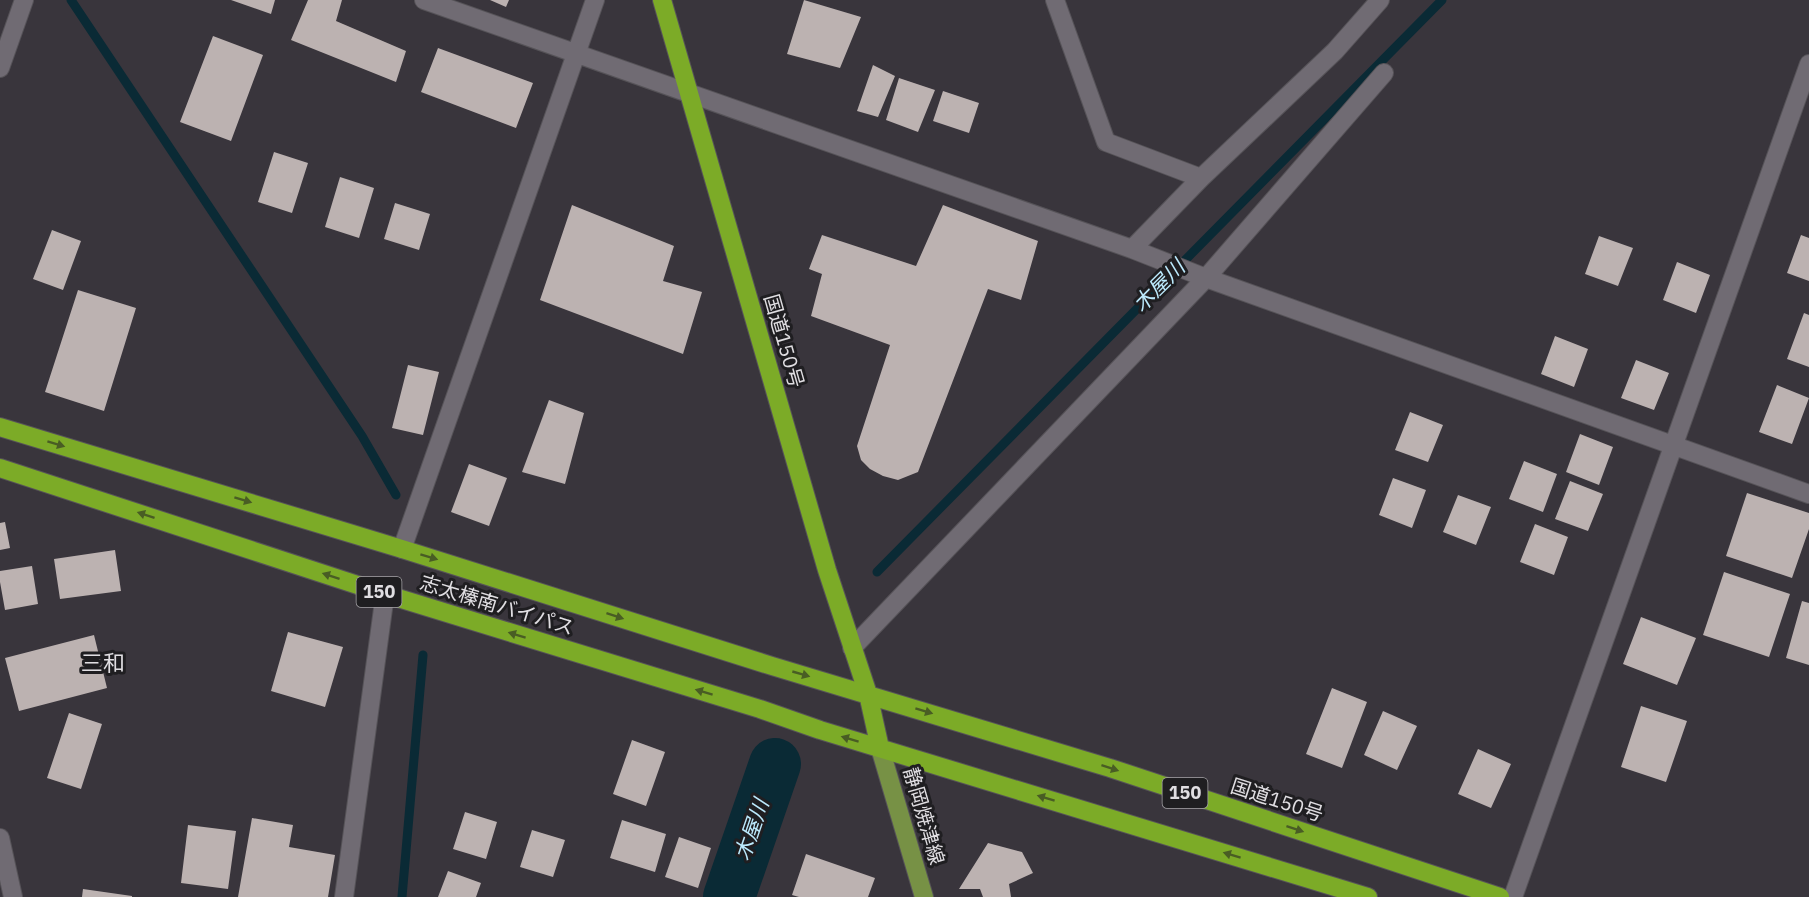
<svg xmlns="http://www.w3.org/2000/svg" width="1809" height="897" viewBox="0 0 1809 897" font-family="'IBM Plex Sans','Noto Sans JP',sans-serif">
	<rect width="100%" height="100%" fill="#39353c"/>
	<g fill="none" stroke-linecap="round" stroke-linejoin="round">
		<!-- stream -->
		<path stroke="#0a2a35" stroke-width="9" d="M71,0L362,436L396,495
			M877,572L1442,0
			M402,897L423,655"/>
		<!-- river -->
		<path stroke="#0a2a35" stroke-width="52" d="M729,897L775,764"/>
	</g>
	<!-- building -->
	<path fill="#bcb2b1" d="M231,0H275L271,14Z
		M308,0H342L336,21L406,51L396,82L291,40Z
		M490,0H509L506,7Z
		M804,0L861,17L840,68L787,54Z
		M213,36L263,55L231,141L180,122Z
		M438,48L533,83L516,128L421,92Z
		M873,65L895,76L878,117L857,111Z
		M899,78L935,90L918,132L886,120Z
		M943,91L979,103L969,133L933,121Z
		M274,152L308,163L292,213L258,202Z
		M340,177L374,188L359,238L325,227Z
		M395,203L430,214L419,250L384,239Z
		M572,205L674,246L663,281L702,292L683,354L540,300Z
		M943,205L1038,241L1021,300L988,289L918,472L898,480L883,476L870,469L861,460L857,446L890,345L811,316L822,274L809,269L822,235L916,266Z
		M52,230L81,241L63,290L33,279Z
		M1801,235L1809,238V281L1787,273Z
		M1599,236L1633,248L1618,286L1585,274Z
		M1677,262L1710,275L1696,313L1663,300Z
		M78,290L136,308L104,411L45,392Z
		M1804,313L1809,315V367L1787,359Z
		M1555,336L1588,349L1574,387L1541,374Z
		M1636,360L1669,373L1654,410L1621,398Z
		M408,365L439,372L423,435L392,428Z
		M1777,385L1809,398L1792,444L1759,432Z
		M549,400L584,413L565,484L522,472Z
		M1410,412L1443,425L1428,462L1395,450Z
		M1580,434L1613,447L1599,485L1566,472Z
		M1524,461L1557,474L1543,512L1509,499Z
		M469,464L507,478L489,526L451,512Z
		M1393,478L1426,490L1412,528L1379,515Z
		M1570,481L1603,494L1588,531L1555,519Z
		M1747,493L1809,513V529L1792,578L1726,556Z
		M1458,495L1491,507L1476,545L1443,532Z
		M5,522L10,548L0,550V523Z
		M1535,524L1568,537L1554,575L1520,562Z
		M115,550L121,591L60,599L54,559Z
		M32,566L38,604L5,610L0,582V571Z
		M1724,572L1790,594L1769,657L1703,635Z
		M1802,601L1809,603V665L1786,658Z
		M1641,617L1696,638L1677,685L1623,664Z
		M288,632L343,647L325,707L271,691Z
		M94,635L107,688L19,711L5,658Z
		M1332,688L1367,702L1342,768L1306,754Z
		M1641,706L1687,721L1666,782L1621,767Z
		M1383,711L1417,726L1397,770L1364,755Z
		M69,713L102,724L81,789L47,778Z
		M632,740L665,752L646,806L613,794Z
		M1478,749L1511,764L1491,808L1458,794Z
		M465,812L497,822L486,859L453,849Z
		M252,818L293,825L289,847L335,855L328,897H238Z
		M622,820L666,834L655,872L610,858Z
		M188,825L236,831L228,889L181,883Z
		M532,830L565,840L553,877L520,867Z
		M679,837L711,848L698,888L665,877Z
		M988,843L1022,852L1033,873L1009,884L1011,897H983L980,889H959Z
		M806,854L875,878L868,897H799L792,895Z
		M448,871L481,883L476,897H438Z
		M83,889L132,896V897H82Z"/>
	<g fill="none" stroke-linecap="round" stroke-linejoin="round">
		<defs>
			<path id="minor" d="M424,0L1132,249L1206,278L1809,494
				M1055,0L1106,142L1201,178
				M0,68L24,0
				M1132,249L1201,178L1335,51L1380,0
				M402,549L595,0
				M852,648L1206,278L1384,73
				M0,838L13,897
				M344,897L385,594
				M1513,897L1809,64"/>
			<path id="major" d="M880,748L924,897"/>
			<path id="highway" d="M662,0L827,570L868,694L880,748
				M0,427L402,549L772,666L1110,768L1500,897
				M0,468L385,594L760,709L820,730L1368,897"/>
		</defs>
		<!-- minor casing -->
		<use href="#minor" stroke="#565358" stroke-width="20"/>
		<!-- major casing -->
		<use href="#major" stroke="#565358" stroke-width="20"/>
		<!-- highway casing -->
		<use href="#highway" stroke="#565358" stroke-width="20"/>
		<!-- minor -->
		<use href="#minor" stroke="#706b73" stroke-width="18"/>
		<!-- major -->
		<use href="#major" stroke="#779145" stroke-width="18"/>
		<!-- highway -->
		<use href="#highway" stroke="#7cab27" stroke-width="18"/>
	</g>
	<!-- one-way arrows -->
	<defs><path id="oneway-solid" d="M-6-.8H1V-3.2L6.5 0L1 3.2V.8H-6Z" transform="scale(1.5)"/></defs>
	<g fill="#495d24">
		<use href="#oneway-solid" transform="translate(56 444) rotate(17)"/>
		<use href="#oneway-solid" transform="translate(243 500) rotate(17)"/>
		<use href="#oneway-solid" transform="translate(146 515) rotate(-162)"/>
		<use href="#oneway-solid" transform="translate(429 557) rotate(17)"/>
		<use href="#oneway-solid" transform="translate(331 576) rotate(-162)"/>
		<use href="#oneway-solid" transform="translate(615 616) rotate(18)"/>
		<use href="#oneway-solid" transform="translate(517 635) rotate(-163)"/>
		<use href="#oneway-solid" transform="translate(801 674) rotate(16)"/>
		<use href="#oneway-solid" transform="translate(704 692) rotate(-163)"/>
		<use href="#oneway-solid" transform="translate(924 711) rotate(17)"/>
		<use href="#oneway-solid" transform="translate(850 739) rotate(-163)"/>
		<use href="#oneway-solid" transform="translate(1110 768) rotate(18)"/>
		<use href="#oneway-solid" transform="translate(1046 798) rotate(-163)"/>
		<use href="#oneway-solid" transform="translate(1295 829) rotate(18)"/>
		<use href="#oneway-solid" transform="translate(1232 855) rotate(-163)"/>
	</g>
	<g text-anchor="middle" stroke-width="6" stroke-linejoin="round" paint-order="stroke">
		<!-- shield labels -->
		<g fill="#1f1e21" stroke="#a6a4a8" stroke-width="1.5">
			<rect x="356.5" y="577" width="45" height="30" rx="4.5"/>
			<rect x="1162.5" y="778" width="45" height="30" rx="4.5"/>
		</g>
		<g font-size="18" font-weight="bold" fill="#e0dee2">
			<text x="379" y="598">150</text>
			<text x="1185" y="799">150</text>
		</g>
		<!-- street labels -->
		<g font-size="20" fill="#e0dee2" stroke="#1f1e21">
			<text transform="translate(784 341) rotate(74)" y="7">国道150号</text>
			<text transform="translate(497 605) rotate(17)" y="7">志太榛南バイパス</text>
			<text transform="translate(1277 800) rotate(18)" y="7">国道150号</text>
			<text transform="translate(924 816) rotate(74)" y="7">静岡焼津線</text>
		</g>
		<!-- water labels -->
		<g font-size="21" font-style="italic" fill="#bceafd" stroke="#1f1e21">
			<text transform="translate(1159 286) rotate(-45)" y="7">木屋川</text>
			<text transform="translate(752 830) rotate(-71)" y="7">木屋川</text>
		</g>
		<!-- quarter labels -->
		<g font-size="22" fill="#e0dee2" stroke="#1f1e21">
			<text x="103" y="671">三和</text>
		</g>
	</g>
</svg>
